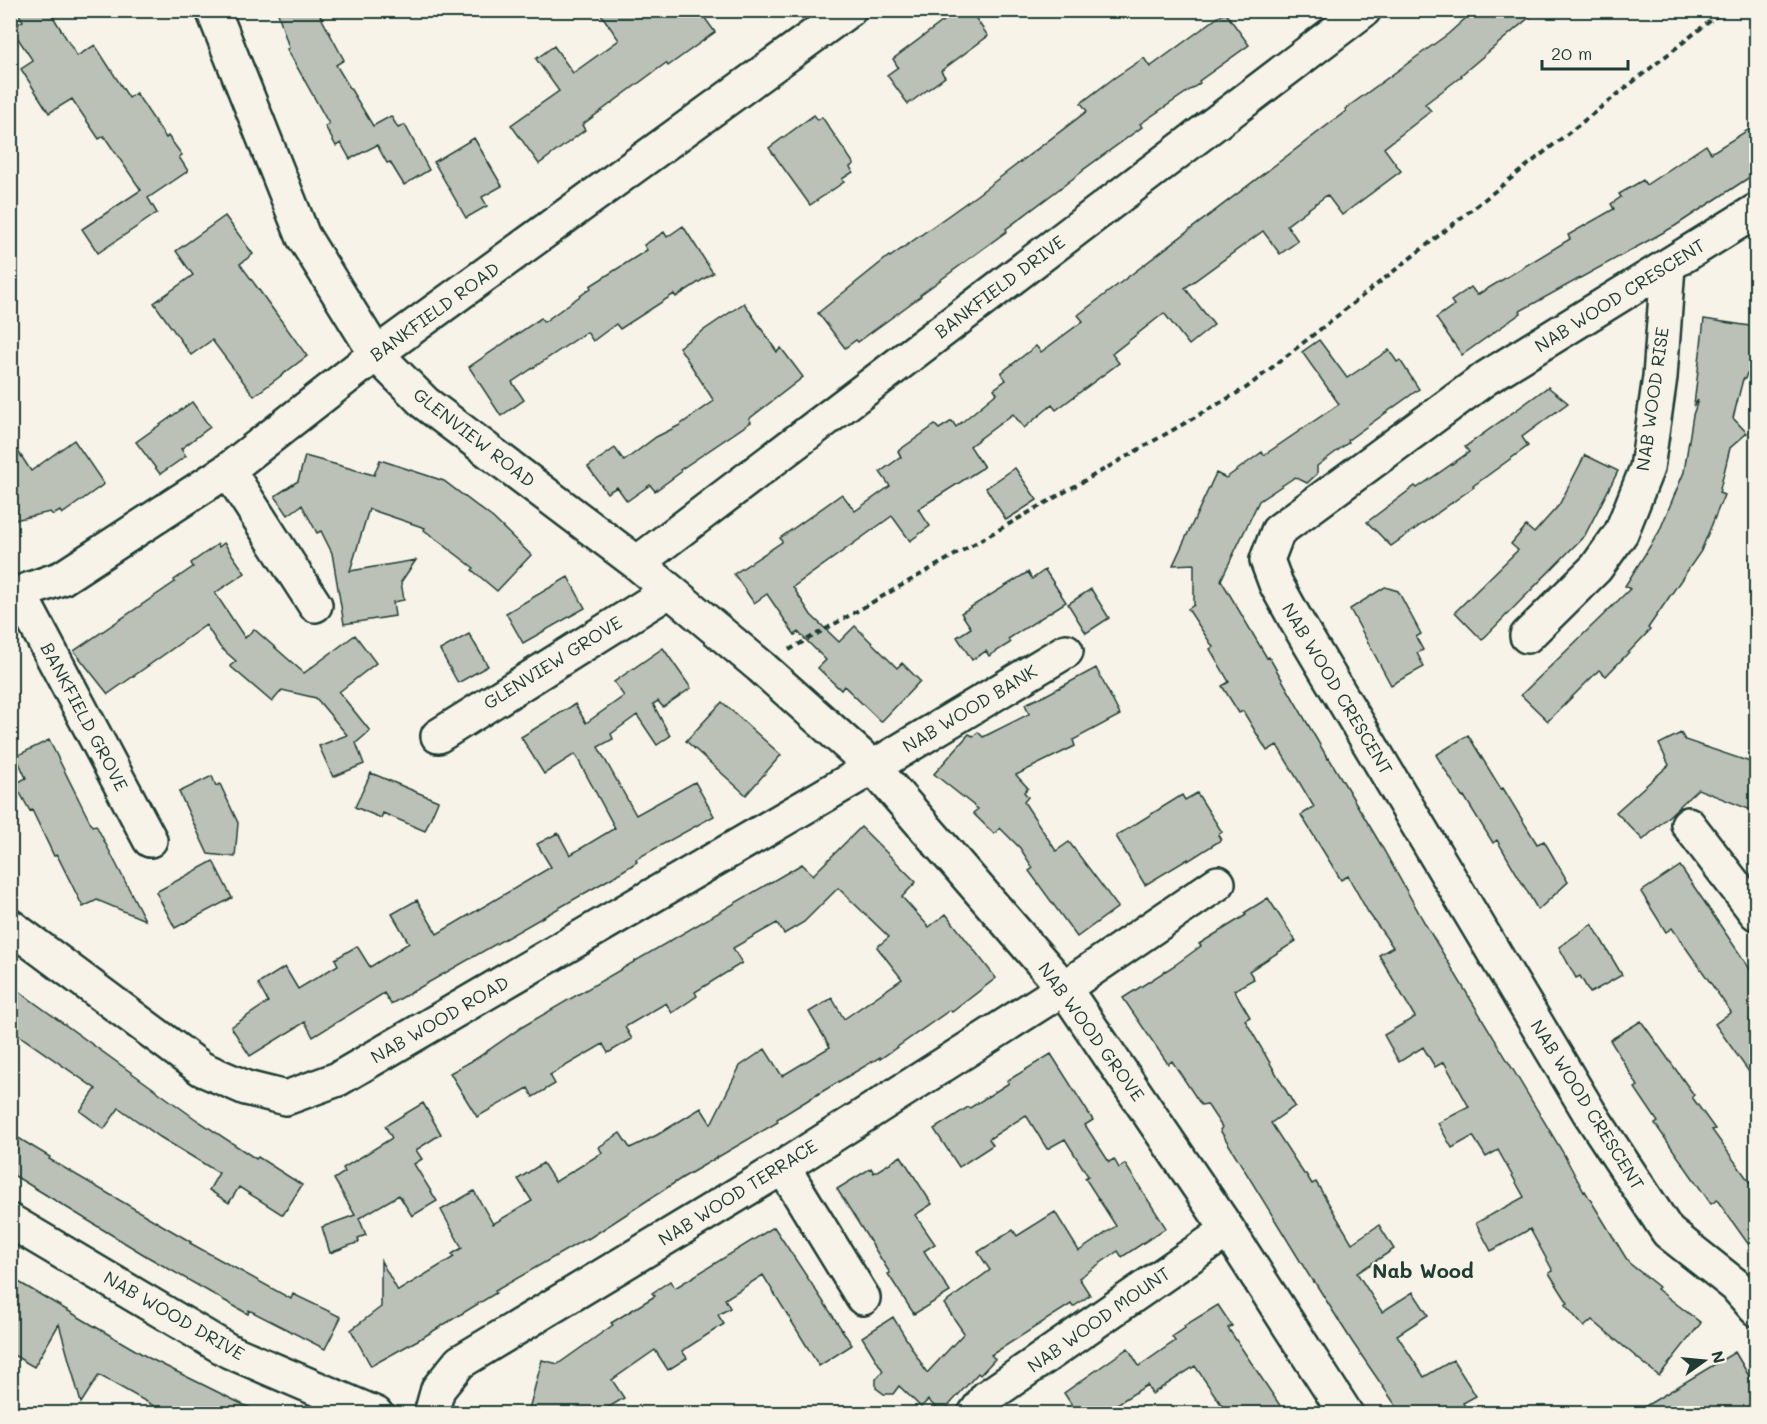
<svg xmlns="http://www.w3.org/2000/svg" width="1767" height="1424" viewBox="0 0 1767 1424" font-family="Mali,sans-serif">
	<rect width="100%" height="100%" fill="#f7f3e8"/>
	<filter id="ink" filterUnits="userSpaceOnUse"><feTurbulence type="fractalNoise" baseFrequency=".0167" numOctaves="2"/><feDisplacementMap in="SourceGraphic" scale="12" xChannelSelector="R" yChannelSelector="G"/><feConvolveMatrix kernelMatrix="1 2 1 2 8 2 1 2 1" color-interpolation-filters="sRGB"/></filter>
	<g filter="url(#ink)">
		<!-- building -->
		<path fill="#bbc1b6" stroke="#1f3d34" stroke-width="1.5" d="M16,10H49L77,56L95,45L129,98L136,93L166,138L168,136L182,155L179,157L188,171L148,198L157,213L98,253L82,229L141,190L104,136L99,139L72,99L49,113L21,69L33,61L11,28L23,21Z
			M277,10H317L344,60L336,65L373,126L391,116L398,128L405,125L429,170L404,185L390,162L387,163L377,145L350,159L341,143L336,146L325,126L329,124L287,49L289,48Z
			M598,10H699L715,32L668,66L666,63L582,125L585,130L539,164L511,125L559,91L536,59L554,46L573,73L619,40Z
			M958,10H970L988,36L941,71L945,77L908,104L887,75L898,67L893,59Z
			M1475,10H1538L1461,75L1462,76L1425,104L1431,111L1384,148L1401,171L1342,215L1327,195L1287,225L1298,241L1280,254L1263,231L1185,288L1214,325L1189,345L1164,313L1112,354L1119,363L1056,410L1052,405L1024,428L1013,414L970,446L984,467L918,509L930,526L910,541L892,516L793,587L811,615L839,642L855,626L897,668L902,663L920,681L881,722L844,686L841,690L818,668L826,660L798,632L795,635L767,594L754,603L734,574L782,542L780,538L842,494L855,511L890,486L880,472L901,457L898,451L935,425L939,429L952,421L956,427L997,393L994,389L1006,380L1001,373L1036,346L1041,352L1083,321L1078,315L1346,111L1345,109L1448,34Z
			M1225,12L1249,45L1199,81L1200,83L1140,124L1142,127L1083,170V171L1006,229L1007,231L920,295L921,296L858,342L856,340L845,348L818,313L889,256L890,257L977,195L1087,111L1081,103L1114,78L1144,58L1150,67Z
			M814,115L818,120L822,117L854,164L850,167L853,172L842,179L844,182L810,205L769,148Z
			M1756,125V173L1675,226L1520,311L1521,313L1462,355L1436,318L1454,305L1451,301L1471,287L1477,295L1570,239L1568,235L1614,209L1611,204L1621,197L1619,194L1643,180L1646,185L1706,145L1711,153Z
			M474,138L502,186L482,197L487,206L466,218L434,162Z
			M225,216L253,254L240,264L307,356L254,396L212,340L191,355L154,303L193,275L176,251Z
			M683,226L713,273L676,297L674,294L620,329L616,324L593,341L587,332L512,382L524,400L501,416L469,367L541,318L544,322L591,288L590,286L647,250L644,245L664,232L667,237Z
			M744,303L777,352L781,348L803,377L749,419L751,422L680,470L681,472L655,491L650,485L627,501L617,487L607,493L588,467L615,448L624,461L656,437L678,426L714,401L679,347Z
			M1704,319L1756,327V351L1755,350L1752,373H1747L1745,379H1743L1733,418L1747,433L1730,448L1719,493L1724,495L1701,551L1648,628L1650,630L1606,676L1599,670L1548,721L1521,695L1630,589L1625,586L1659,532L1684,472L1693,415L1698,400L1694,405Z
			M1319,340L1347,378L1389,350L1397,362L1400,360L1419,389L1348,440L1349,442L1317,466V474L1307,483L1295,477L1259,501L1221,580L1267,658L1269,657L1328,759L1329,758L1378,840L1427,927L1562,1151L1584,1192L1585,1191L1629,1263L1659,1287L1657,1289L1701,1323L1659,1376L1592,1320L1584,1327L1565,1305L1568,1303L1549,1273L1553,1271L1530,1229L1491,1251L1476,1223L1524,1197L1498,1150L1486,1157L1473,1136L1452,1148L1438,1123L1469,1107L1444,1062L1435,1067L1423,1047L1399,1062L1384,1035L1415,1017L1379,955L1393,947L1368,912L1348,876L1341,880L1301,815L1314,807L1277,745L1267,751L1243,711L1239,713L1222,686L1229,682L1210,649L1213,647L1188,609L1194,605V564L1173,565L1216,473L1226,478L1262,452L1264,455L1339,404L1302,352Z
			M1548,387L1568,403L1522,437L1528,446L1473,486L1474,487L1391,546L1367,522L1415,486L1417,488L1469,452L1465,447Z
			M192,402L210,427L181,449L186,456L160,474L136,442Z
			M10,439L31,471L74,440L104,484L62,514L60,511L53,515L50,512L10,521Z
			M1585,455L1618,471L1585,535L1482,640L1455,612L1518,550L1511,544L1526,526L1534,533L1559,505Z
			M305,456L374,475L380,460L444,481L493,518L531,555L497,591L472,570L474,568L424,530L425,528L369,509L350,571L416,560L401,582L404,600L393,602L395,616L344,624L332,553L321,531L317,533L302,505L288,515L275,496L298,481Z
			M1015,468L1037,500L1006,520L986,488Z
			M224,543L245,573L215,593L245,638L254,629L304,673L355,635L376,663L339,692L370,731L356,743L364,764L333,777L319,746L347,735L316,698L282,690L272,702L230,666L236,661L220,647L206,625L108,694L74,651L175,582L174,580L193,567L191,563L218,544L219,547Z
			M1045,570L1066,602L1008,639L1010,643L989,656L986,651L972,660L957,637L971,628L961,613L1028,572L1032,579Z
			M568,577L585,608L523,643L506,613Z
			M1385,587L1398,591L1421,634L1416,637L1423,650L1417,653L1424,667L1391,685L1350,609Z
			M1091,589L1109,618L1086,633L1068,604Z
			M469,634L488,666L458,683L440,650Z
			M663,648L691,688L663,707L658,701L653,704L670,736L657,745L637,715L611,734L613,739L598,747L636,815L695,782L714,816L636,859L637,862L613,877L391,1004L384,993L313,1037L305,1022L250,1056L231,1027L268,1002L258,984L285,967L298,989L338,965L335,959L357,946L370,967L409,943L392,914L417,900L437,934L551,867L537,844L558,833L570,855L615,828L575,754L544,774L521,737L575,704L586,723L624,696L614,682Z
			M1096,668L1120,715L1073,740L1075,746L1016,775L1028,788L1024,792L1028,797L1024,802L1056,851L1069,842L1118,907L1077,937L1029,871L1033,868L1020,848L1000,828L994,834L973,813L978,809L934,774L969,734L973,736L978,732L983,737L1029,714L1025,704L1044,696Z
			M722,702L781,755L746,795L686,741Z
			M1681,733L1685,740L1756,764V812L1698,789L1643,840L1616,812L1669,765L1659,744Z
			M1468,735L1501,789L1503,788L1537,844L1544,841L1568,882L1538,910L1497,840L1493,843L1464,796L1462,797L1436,755Z
			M49,740L92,826L96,825L145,920L97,900L83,907L57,855L54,856L32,810L30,811L15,784L26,778L16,756Z
			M371,773L438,801L425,831L383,813L381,818L355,807Z
			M212,776L216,786L220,784L238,823L235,857L208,854L179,792Z
			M1197,793L1222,832L1218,835L1221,840L1188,861V859L1145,885L1116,836L1182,795L1185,800Z
			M861,827L916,882L902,897L929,927L946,914L996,978L952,1012L950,1010L880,1059V1057L808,1100L777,1119L778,1122L682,1178L588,1239L587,1238L495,1291L496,1293L425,1336L371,1366L351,1330L381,1307V1261L398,1291L454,1257L452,1254L462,1248L441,1210L474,1191L493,1224L532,1201L518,1179L543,1163L555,1182L602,1153L599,1147L620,1133L630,1148L657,1135L701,1108L711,1124L740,1066L765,1049L782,1076L830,1047L809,1012L832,998L844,1019L902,979L877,947L889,937L838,888L804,922L784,934L777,923L733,948L742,963L695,992L697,996L672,1013L666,1003L625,1027L632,1039L608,1053L603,1044L550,1075L555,1084L533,1097L528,1088L477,1117L450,1073L477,1058L522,1027L802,864L813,875Z
			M213,861L232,898L175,928L156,892Z
			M1680,866L1756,978V1082L1715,1024L1731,1012L1672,928L1666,932L1641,892Z
			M1268,898L1296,941L1249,971L1254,979L1234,990L1250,1017L1245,1020L1295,1106L1271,1123L1304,1174H1306L1312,1184L1316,1182L1352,1243L1379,1225L1394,1249L1357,1273L1382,1312L1413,1292L1428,1315L1397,1335L1424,1377L1453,1360L1476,1396L1463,1403L1469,1413H1401L1353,1343L1314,1281L1313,1282L1220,1130L1222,1127L1207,1104L1201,1105L1172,1061L1168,1064L1123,998L1175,965L1201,946L1199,944L1246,915L1244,913Z
			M1592,924L1622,975L1590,993L1580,976L1576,978L1559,947Z
			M10,985L197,1120L256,1159L258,1157L302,1185L283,1215L239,1187L229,1203L209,1190L219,1173L160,1137L119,1108L104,1129L80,1111L96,1089L10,1029Z
			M1641,1021L1694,1095L1692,1097L1715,1129L1712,1130L1756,1191V1255L1717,1200L1711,1204L1655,1124L1658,1122L1635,1088L1638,1086L1610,1040Z
			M1051,1054L1093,1120L1085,1125L1109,1162L1114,1159L1119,1168L1125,1164L1166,1228L1122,1257L1118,1251L1079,1278L1090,1295L1073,1307L1071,1304L991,1355L995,1359L980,1375L978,1373L942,1413L928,1400L921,1407L899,1386L893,1394H884L876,1388V1379L883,1371L862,1337L893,1317L927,1373L964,1333L944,1304L990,1270L978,1252L1013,1230L1017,1236L1055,1212L1079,1251L1116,1226L1085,1178L1088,1176L1065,1139L1047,1149L1026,1115L989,1139L993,1145L959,1167L934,1129L968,1107L970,1108L1009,1083L1007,1081Z
			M423,1103L441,1134L416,1150L422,1159L414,1164L437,1201L412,1216L399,1195L359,1218L366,1235L358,1238L359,1242L330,1253L322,1227L355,1215L334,1179L345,1172L343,1168L392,1138L385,1126Z
			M10,1133L50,1157L49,1159L191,1242L190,1243L291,1299L293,1294L341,1317L325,1349L249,1310L248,1314L148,1257L10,1173Z
			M901,1156L932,1204L915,1215L935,1244L924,1251L950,1292L914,1314L888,1274L890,1273L837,1189L871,1168L874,1173Z
			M774,1227L852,1345L819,1366L763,1275L725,1299L730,1308L718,1315L724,1324L682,1351L687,1358L668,1370L655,1350L612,1380L624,1398L599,1413H528L542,1360L558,1364L613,1325L611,1323L655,1296L652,1293L670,1281L675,1288Z
			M10,1277L149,1358L260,1413H150L154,1406L99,1375L81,1403L59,1324L34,1367L10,1353Z
			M1218,1305L1232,1326L1228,1328L1285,1413H1227L1195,1366L1152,1394L1147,1385L1103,1413H1077L1064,1393L1128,1348L1139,1366L1175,1341L1172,1337L1185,1328L1184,1326Z
			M1735,1352L1756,1388V1413H1634Z"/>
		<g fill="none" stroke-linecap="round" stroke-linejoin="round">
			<defs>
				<path id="street" d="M213,10L303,236L376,354L425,403L637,563L760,666L873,767L1064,988L1228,1230L1346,1414
					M1756,211L1486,378L1278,531L1267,560L1276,584L1297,622L1589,1112L1668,1232L1735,1285L1756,1309
					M228,470L315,605
					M637,563L1364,10
					M19,593L150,840
					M10,594L19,593L62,578L228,470L376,354L849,10
					M1527,636L1596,568L1621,533L1647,468L1660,377L1668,266
					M438,736L669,591
					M1688,824L1756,913
					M10,926L202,1069L246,1088L286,1098L338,1079L873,767L1066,651
					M783,1167L863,1298
					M10,1221L229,1351L376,1414
					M431,1414L438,1389L460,1362L783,1167L1064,988L1218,883
					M975,1414L987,1397L1228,1230"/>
			</defs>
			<!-- street casing -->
			<use href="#street" stroke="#1f3d34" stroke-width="38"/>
			<!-- path -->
			<path stroke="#1f3d34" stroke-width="4" stroke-dasharray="6 4.5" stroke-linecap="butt" d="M789,650L1246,388L1724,10"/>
			<!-- street -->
			<use href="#street" stroke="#f7f3e8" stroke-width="33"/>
		</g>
	</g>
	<g text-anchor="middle" stroke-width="4.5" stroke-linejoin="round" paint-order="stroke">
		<!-- street labels -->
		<g font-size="18" fill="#1f3d34" stroke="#f7f3e8">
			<text transform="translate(1000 287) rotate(-37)" y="6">BANKFIELD DRIVE</text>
			<text transform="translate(1620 296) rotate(-32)" y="6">NAB WOOD CRESCENT</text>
			<text transform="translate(435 312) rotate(-36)" y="6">BANKFIELD ROAD</text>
			<text transform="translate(1653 399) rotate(-82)" y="6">NAB WOOD RISE</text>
			<text transform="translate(474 438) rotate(38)" y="6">GLENVIEW ROAD</text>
			<text transform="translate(553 663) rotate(-32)" y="6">GLENVIEW GROVE</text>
			<text transform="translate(1337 689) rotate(59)" y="6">NAB WOOD CRESCENT</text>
			<text transform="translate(970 709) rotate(-31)" y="6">NAB WOOD BANK</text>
			<text transform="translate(84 717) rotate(62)" y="6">BANKFIELD GROVE</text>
			<text transform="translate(440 1020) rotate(-30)" y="6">NAB WOOD ROAD</text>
			<text transform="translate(1091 1032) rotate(54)" y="6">NAB WOOD GROVE</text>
			<text transform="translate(1587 1105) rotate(58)" y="6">NAB WOOD CRESCENT</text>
			<text transform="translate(738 1193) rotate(-32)" y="6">NAB WOOD TERRACE</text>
			<text transform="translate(174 1316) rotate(30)" y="6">NAB WOOD DRIVE</text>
			<text transform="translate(1099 1320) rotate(-35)" y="6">NAB WOOD MOUNT</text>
		</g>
		<!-- neighbourhood labels -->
		<g font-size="20" font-weight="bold" fill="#1f3d34" stroke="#f7f3e8">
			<text x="1423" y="1278">Nab Wood</text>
		</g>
	</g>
	<!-- margin -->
	<rect width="1767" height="1424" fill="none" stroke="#f7f3e8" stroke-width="36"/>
	<rect x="18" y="18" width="1731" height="1388" fill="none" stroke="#1f3d34" stroke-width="2" filter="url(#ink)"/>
	<!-- north arrow -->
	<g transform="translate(1704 1361) rotate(75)" stroke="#f7f3e8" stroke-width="4.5" paint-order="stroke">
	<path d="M0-4.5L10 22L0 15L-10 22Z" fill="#1f3d34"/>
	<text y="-9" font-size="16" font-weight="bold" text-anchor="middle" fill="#1f3d34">N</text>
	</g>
	<!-- scale -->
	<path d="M1542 60v9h86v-9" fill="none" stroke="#1f3d34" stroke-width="3"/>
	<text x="1551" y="60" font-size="18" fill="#1f3d34" stroke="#f7f3e8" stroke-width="4.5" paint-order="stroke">20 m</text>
</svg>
